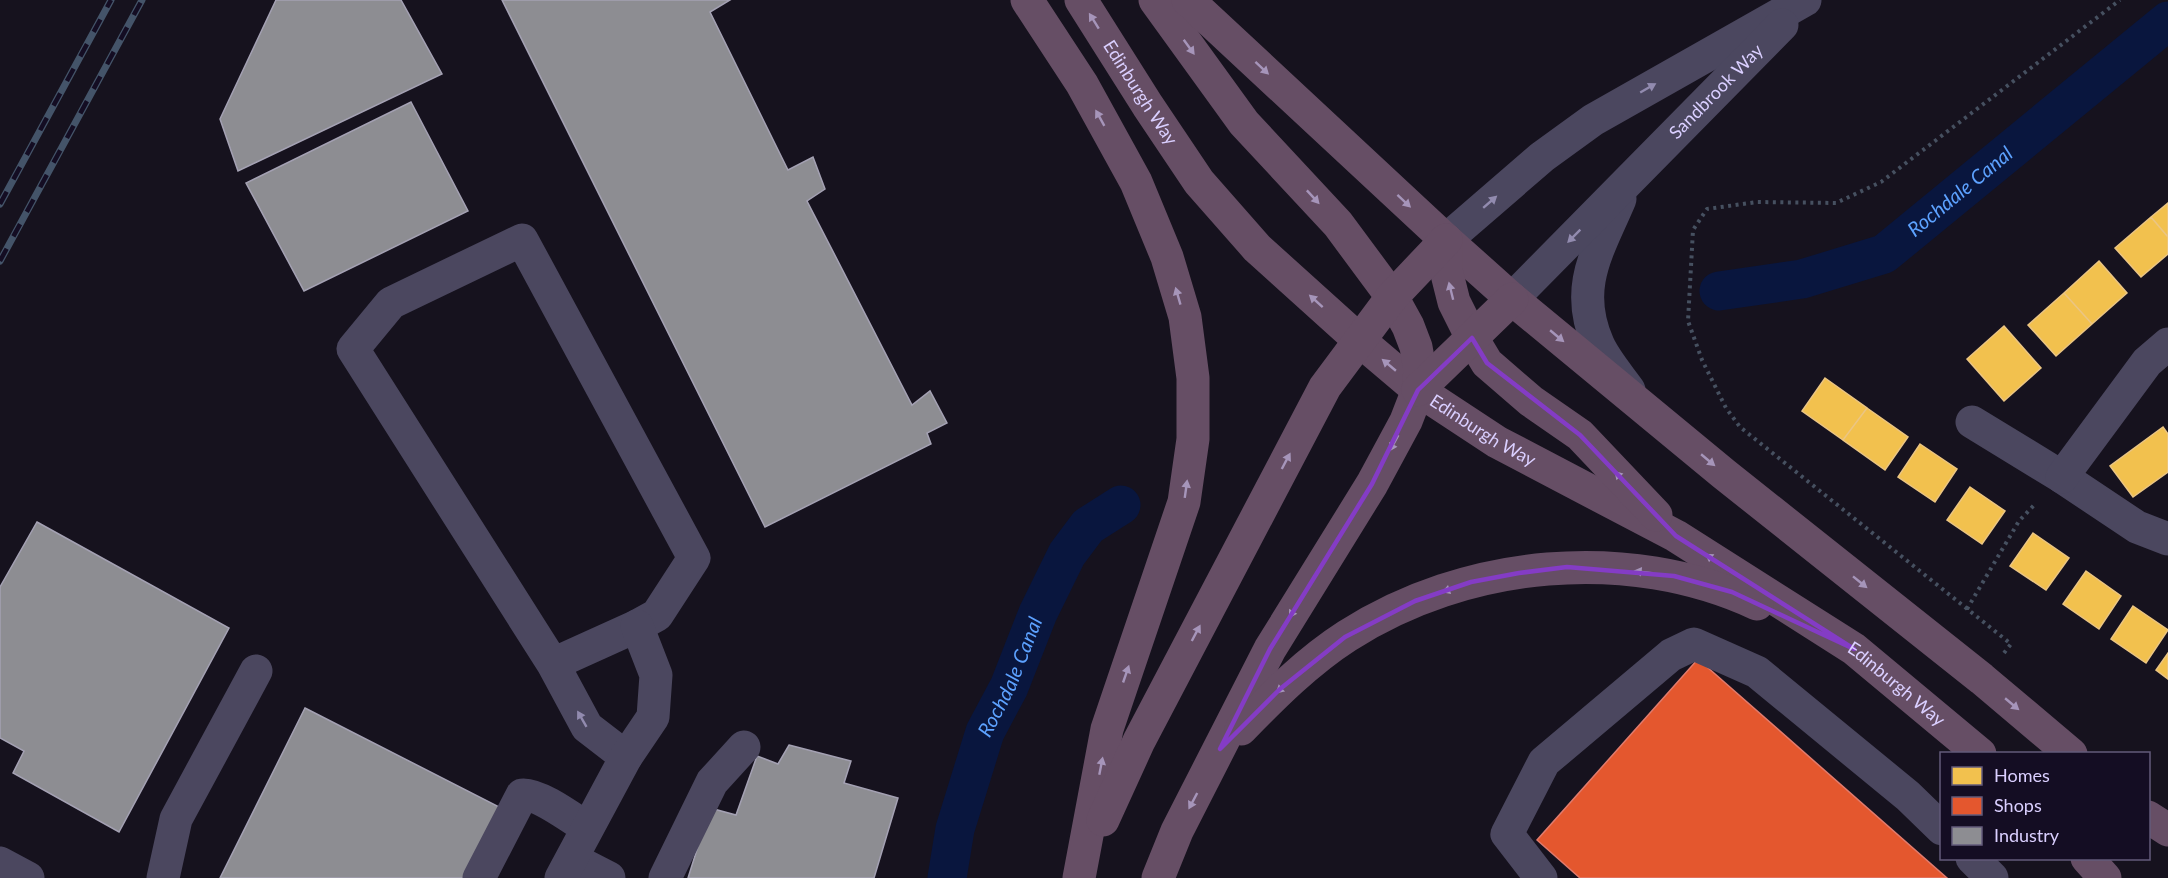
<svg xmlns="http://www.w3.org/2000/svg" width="2168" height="878" viewBox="0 0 2168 878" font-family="Lato,sans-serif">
	<rect width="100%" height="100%" fill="#16121e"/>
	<!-- homes -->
	<path fill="#f2c14e" stroke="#ebc583" stroke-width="1.5" d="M2168,203V237L2151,217Z
		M2151,217L2168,237V254L2141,277L2115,248Z
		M2099,261L2127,293L2092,324L2064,293Z
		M2064,293L2092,324L2056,356L2028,325Z
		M2004,326L2041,368L2004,401L1967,359Z
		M1825,378L1867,408L1843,440L1802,411Z
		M1867,408L1908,437L1885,470L1843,440Z
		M2163,427L2168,434V472L2133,497L2110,466Z
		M1920,444L1957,469L1935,502L1898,477Z
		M1970,487L2005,511L1982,544L1947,520Z
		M2033,533L2069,558L2046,590L2010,566Z
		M2086,571L2121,596L2099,629L2063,604Z
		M2133,606L2168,630L2146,663L2111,639Z
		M2168,653V679L2156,670Z"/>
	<!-- shops -->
	<path fill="#e4572e" stroke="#e17b6d" stroke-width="1.5" d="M1698,659L1947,878H1580L1537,840Z"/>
	<!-- industry -->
	<path fill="#8d8d92" stroke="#a4a1b3" stroke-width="1.5" d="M276,0H401L442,74L238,171L220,119Z
		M502,0H730L710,12L788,170L813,157L825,189L807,201L912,405L930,391L947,423L927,433L931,444L765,527Z
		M411,102L468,211L304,291L246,183Z
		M37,522L229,628L119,832L13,773L24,751L0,738V587Z
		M305,708L507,811L471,878H220Z
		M789,745L851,761L844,783L898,798L874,878H688L710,808L736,815L757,756L778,764Z"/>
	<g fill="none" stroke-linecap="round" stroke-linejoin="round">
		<!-- canal -->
		<g stroke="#09163e" stroke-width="39">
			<path id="s1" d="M1719,291L1802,279L1884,254L2168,21"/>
			<path id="s2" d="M947,878L955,829L985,732L1009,687L1038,613L1067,554L1088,526L1121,505"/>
		</g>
		<!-- path -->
		<path stroke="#465060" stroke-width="4" stroke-dasharray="3 4.5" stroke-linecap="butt" d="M1967,609L2019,521L2036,503
			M2004,653L2011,644L1740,427L1726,408L1702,360L1688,321L1693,230L1707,209L1757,202L1836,203L1881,182L2120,0"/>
		<!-- minor -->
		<g stroke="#4b475f" stroke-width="33">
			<path d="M1620,199C1598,251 1573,287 1598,344C1605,360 1619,376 1629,390"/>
			<path d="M1446,240L1542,157L1593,120L1805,0"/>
			<path id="s3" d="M1512,299L1782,25"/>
			<path d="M1972,422L2062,477L2137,527L2168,539"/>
			<path d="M2062,477L2147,362L2168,344"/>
			<path d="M553,664L637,626L657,615L694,558L522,240L391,303L353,349L553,664L587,727L626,757"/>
			<path d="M1972,858L1992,878"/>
			<path d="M572,859L609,878"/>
			<path d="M0,863L28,878"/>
			<path d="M163,878L176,819L256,671"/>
			<path d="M479,878L522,795C538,793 573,819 587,828"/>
			<path d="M561,878L626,757L653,717L656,675L637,626"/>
			<path d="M665,878L712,782L744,747"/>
			<path d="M1541,878L1507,834L1544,762L1671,655L1694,644L1757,672L1908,796L1942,829"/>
		</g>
		<!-- highway -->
		<g stroke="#664e65" stroke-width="33">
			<path d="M1027,0L1082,84L1136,182L1167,257L1185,317L1193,378V439L1184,502L1107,729L1079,878"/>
			<path id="s4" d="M1081,0L1148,106L1199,182L1257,248L1359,340L1418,390L1497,442L1676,536L1854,649L1980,754"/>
			<path d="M1155,0L1244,123L1338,224L1392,297L1408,326L1416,347L1420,370L1418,390L1406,421L1372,484L1270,649L1177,831L1158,878"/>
			<path d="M1188,0L1446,240L1512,299L1724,474L1982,679L2071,754"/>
			<path d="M1446,240V270L1454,302L1472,338L1487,363L1531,401L1580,435L1656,515"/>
			<path d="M1418,390L1512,299"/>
			<path d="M1241,729C1273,696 1308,661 1347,636C1465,560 1628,544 1757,604"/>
			<path d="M2148,817L2168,830"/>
			<path d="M1103,820L1139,741L1325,387L1392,297L1446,240"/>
			<path d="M2087,858L2105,878"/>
		</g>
		<defs>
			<path id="rail" d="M0,204L111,0
				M0,261L142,0"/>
		</defs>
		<!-- rail casing -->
		<use href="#rail" stroke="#445469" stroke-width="7"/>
		<!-- rail -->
		<use href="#rail" stroke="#140d23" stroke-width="4.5" stroke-dasharray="14" stroke-linecap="butt"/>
	</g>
	<!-- one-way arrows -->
	<defs><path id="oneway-solid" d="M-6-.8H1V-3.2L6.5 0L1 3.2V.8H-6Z" transform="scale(1.5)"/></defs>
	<g fill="#a695ba">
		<use href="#oneway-solid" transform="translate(1094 21) rotate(-122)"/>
		<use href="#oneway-solid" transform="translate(1189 47) rotate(54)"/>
		<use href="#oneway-solid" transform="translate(1262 68) rotate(43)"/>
		<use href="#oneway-solid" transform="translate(1100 118) rotate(-119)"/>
		<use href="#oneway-solid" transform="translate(1313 197) rotate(47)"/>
		<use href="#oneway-solid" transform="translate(1404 201) rotate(43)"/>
		<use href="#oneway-solid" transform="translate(1451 291) rotate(-104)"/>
		<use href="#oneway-solid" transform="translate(1178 296) rotate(-106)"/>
		<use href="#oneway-solid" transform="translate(1316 301) rotate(-138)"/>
		<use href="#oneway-solid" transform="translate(1557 336) rotate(40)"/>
		<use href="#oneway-solid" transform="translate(1389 365) rotate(-140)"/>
		<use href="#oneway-solid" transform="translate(1394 443) rotate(119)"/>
		<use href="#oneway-solid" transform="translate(1708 460) rotate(40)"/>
		<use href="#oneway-solid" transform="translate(1286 461) rotate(-62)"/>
		<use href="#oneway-solid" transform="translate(1621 478) rotate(-134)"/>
		<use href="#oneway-solid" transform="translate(1186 489) rotate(-82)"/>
		<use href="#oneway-solid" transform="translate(1713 559) rotate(-147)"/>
		<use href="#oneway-solid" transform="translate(1643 572) rotate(-173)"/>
		<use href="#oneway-solid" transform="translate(1860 582) rotate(39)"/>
		<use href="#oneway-solid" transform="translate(1451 589) rotate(161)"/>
		<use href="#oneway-solid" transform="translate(1294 610) rotate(122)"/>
		<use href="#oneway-solid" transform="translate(1196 633) rotate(-62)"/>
		<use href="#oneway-solid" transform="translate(1126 674) rotate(-71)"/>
		<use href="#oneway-solid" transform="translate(1283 687) rotate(139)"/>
		<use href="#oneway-solid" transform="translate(2012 704) rotate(40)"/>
		<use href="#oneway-solid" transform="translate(1101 766) rotate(-79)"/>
		<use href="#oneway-solid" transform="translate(1193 801) rotate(118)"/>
	</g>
	<g fill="#928baf">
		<use href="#oneway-solid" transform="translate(1648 88) rotate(-30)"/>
		<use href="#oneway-solid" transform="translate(1490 202) rotate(-41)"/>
		<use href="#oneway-solid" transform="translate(1574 236) rotate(135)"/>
		<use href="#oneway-solid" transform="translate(582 719) rotate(-120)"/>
	</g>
	<!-- marked area -->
	<path fill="none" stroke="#843cc5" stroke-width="4.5" stroke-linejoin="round" d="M1472,338L1487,363L1580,435L1676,536L1854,649L1732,592L1674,576L1567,567L1519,573L1471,582L1415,601L1345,637L1280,689L1220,749L1270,649L1372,484L1418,390Z"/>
	<g text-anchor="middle" stroke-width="6" stroke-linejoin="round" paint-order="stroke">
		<!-- street labels -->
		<g font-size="18" fill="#dacfff" stroke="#140d23">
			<text dy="6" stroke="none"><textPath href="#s4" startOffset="110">Edinburgh Way</textPath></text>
			<text dy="6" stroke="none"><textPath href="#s3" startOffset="291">Sandbrook Way</textPath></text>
			<text dy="6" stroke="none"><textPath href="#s4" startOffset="596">Edinburgh Way</textPath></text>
			<text dy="6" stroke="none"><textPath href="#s4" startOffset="1082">Edinburgh Way</textPath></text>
		</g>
		<!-- water labels -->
		<g font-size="20" font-style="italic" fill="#5da2ff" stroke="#140d23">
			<text dy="7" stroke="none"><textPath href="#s1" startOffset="268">Rochdale Canal</textPath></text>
			<text dy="7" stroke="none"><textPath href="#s2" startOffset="212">Rochdale Canal</textPath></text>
		</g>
	</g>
	<!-- legend -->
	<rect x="1940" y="752" width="210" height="108" fill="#140d23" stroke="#635b7b" stroke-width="1.5"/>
	<rect x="1952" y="767" width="30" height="18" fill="#f2c14e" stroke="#635b7b" stroke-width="1.5"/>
	<text x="1994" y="782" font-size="18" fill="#dacfff">Homes</text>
	<rect x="1952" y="797" width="30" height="18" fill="#e4572e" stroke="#635b7b" stroke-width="1.5"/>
	<text x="1994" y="812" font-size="18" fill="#dacfff">Shops</text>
	<rect x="1952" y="827" width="30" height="18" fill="#8d8d92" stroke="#635b7b" stroke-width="1.5"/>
	<text x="1994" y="842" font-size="18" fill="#dacfff">Industry</text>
</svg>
